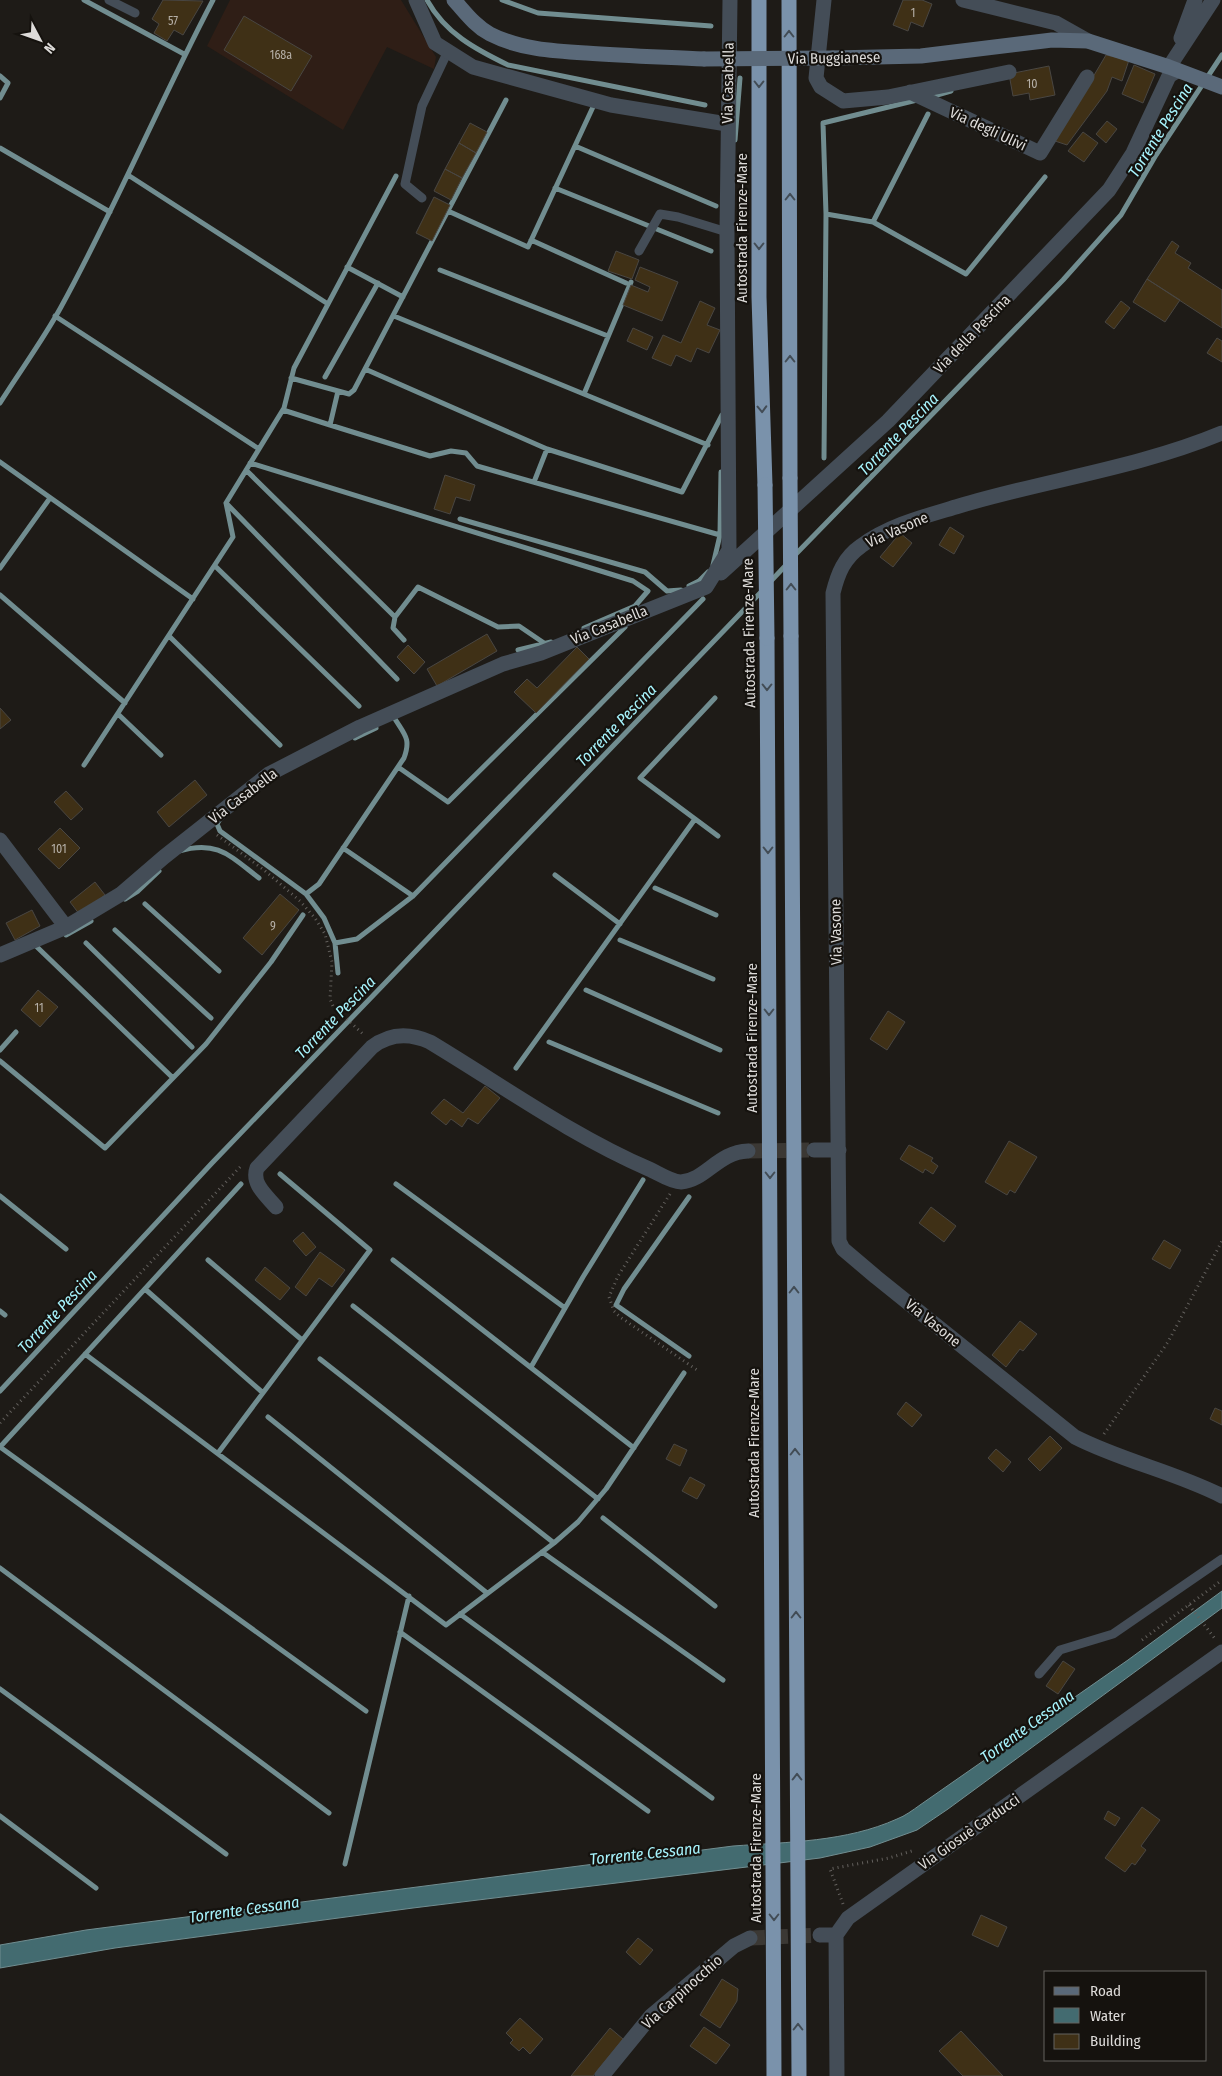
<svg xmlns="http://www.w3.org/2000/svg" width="1222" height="2076" viewBox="0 0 1222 2076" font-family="'Fira Sans Condensed',sans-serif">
	<rect width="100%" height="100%" fill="#1e1b17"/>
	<!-- industrial -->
	<path fill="#2f1e16" d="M230,0H401L436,57L434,69L387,47L343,130L207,46Z"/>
	<!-- water -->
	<path fill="#436b70" stroke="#718d90" d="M1222,1591V1608L948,1809L917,1830L870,1847L820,1858L413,1908L115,1948L0,1968V1945L86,1930L733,1846C788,1842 846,1842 897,1819C905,1816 913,1810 920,1805L1128,1660Z"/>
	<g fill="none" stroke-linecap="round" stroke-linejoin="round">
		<!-- stream -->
		<path stroke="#718d90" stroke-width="5" d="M84,0L184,54
			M427,0C445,33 475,49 508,65L705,105
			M502,0L538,13L711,26
			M0,76L8,83L0,98
			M930,97L951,91
			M735,140L740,78
			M575,146L716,206
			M0,148L110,212
			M128,175L328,304
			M555,188L711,251
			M448,211L528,247L593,107
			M826,214L873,222L966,274L1045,177
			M873,222L928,114
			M531,240L626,283
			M347,267L403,297
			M440,270L608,336
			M55,316L259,449
			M394,316L708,445
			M365,369L547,449L682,492L722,415
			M325,377L378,283
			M291,378L349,394L354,390L506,100
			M584,394L631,282
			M0,403C20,371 43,340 61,307C116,207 160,101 213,0
			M283,410L330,425L338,391
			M330,425L430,456L451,451L466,453L477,466L720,535
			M824,458L826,214L823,123L917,100
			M0,462L193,599
			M250,463L633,581L648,591L635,606L584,628
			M246,470L395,617
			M534,482L547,449
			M226,503L397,679
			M460,519L645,572L667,591L681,590
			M794,556L1063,280L1121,215L1156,155L1222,55
			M713,565L720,535L721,472
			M215,566L359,706
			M0,568L50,498
			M770,582L787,564
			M689,586L699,581L708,572
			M0,595L125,703
			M169,636L280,745
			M404,640L393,628L395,617L418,587L498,627L519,626L544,643
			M518,650L551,642
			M715,698L640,778L718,836
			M118,714L161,755
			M355,738L376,728
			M84,765L233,537L226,503L284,408L294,368L396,176
			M398,767L448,802L625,627
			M220,819L217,824L220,831L306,894L324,918L335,943L338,973
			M343,848L413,896
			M179,851C218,840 230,856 259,878
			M555,875L620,924
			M655,888L716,915
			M306,894L319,884L404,758C411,739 405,735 395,719
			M125,899L138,891L159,871
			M145,904L219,971
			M115,930L211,1018
			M66,935L91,921
			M620,940L713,979
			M86,943L192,1047
			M335,943L357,939L413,896L703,599
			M37,947L173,1078
			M586,990L720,1050
			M549,1042L718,1113
			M0,1050L16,1032
			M0,1061L105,1148L206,1044L271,962L303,915
			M516,1068L695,819
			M396,1184L565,1308
			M0,1196L66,1249
			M208,1260L302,1340
			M393,1260L634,1448
			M145,1289L262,1392
			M353,1306L598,1499
			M0,1311L5,1315
			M85,1354L446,1625L554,1543L578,1522L606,1489L684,1373
			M689,1356L616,1305L624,1289L689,1197
			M320,1359L554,1543
			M531,1367L583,1277L643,1180
			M0,1391L212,1163L763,590
			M268,1417L487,1593
			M0,1447L366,1711
			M0,1447L241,1184
			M218,1453L370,1250L280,1174
			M603,1518L715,1606
			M542,1552L723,1680
			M0,1568L329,1813
			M460,1614L712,1798
			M400,1632L648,1811
			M0,1689L226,1854
			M0,1816L96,1888
			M345,1864L409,1596"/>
	</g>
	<!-- building -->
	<path fill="#3f3016" stroke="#494642" d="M163,0L203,1L183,35L174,30L167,41L154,33L159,24L152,19Z
		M903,0H922L932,4L923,27L911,22L908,31L893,25Z
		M244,16L312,56L291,91L224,50Z
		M1106,55L1129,60L1122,81L1112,77L1107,91L1067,145L1055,141Z
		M1134,65L1155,74L1143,103L1122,94Z
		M1049,66L1055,95L1030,100L1029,93L1013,96L1009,74Z
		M1107,121L1117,129L1106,143L1096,134Z
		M470,123L487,132L476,153L459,143Z
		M1083,132L1098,143L1084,162L1068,151Z
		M459,143L476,153L462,178L445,169Z
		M445,169L462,178L451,200L434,191Z
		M434,197L450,205L432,241L416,233Z
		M1172,241L1179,246L1175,253L1191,263L1188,268L1222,290V328L1147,279Z
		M616,251L639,260L632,279L608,271Z
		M640,267L678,282L662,321L623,305L631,285L648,292L650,287L635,280Z
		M1147,279L1180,300L1165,322L1133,302Z
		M700,301L715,308L707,325L720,330L709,353L697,348L691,362L676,355L671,366L652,358L663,335L681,343Z
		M1121,301L1130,308L1114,329L1105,322Z
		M633,328L653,337L647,350L627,341Z
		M1217,338L1222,341V362L1207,353Z
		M445,475L475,485L470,501L456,497L450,514L434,509Z
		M950,527L964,536L954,554L939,545Z
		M900,533L912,543L893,567L880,557Z
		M487,634L497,651L437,686L427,669Z
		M408,645L425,662L414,674L397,657Z
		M577,647L589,659L536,713L514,692L527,679L537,688Z
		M0,708L11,720L0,729Z
		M195,780L207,795L169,827L157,812Z
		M66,791L83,809L71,820L54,802Z
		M60,828L80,848L59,869L38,849Z
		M95,882L105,895L80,915L70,902Z
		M280,894L299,910L262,955L243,938Z
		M32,910L40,926L15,940L6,923Z
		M38,990L58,1007L40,1027L21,1010Z
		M888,1011L905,1022L887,1050L870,1039Z
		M485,1086L500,1098L478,1124L468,1118L462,1127L451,1119L446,1125L431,1113L444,1099L463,1113Z
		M1009,1141L1037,1157L1015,1193L1010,1190L1007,1195L985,1182Z
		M909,1145L933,1158L931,1161L938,1166L933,1174L925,1169L923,1173L900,1159Z
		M931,1207L956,1226L944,1242L919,1223Z
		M303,1232L316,1247L306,1256L293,1241Z
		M1164,1240L1181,1250L1170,1269L1152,1259Z
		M320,1252L345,1270L332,1287L319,1278L306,1296L295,1287Z
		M265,1267L290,1288L280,1300L255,1280Z
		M1020,1321L1037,1334L1023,1351L1020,1349L1006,1367L992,1355Z
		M906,1402L922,1415L912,1427L897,1414Z
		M1215,1408L1222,1411V1425L1210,1419Z
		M1050,1436L1062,1448L1040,1471L1028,1459Z
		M674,1444L687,1450L680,1466L666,1459Z
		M996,1449L1011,1462L1003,1472L988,1458Z
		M690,1477L705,1485L697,1499L682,1491Z
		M1063,1661L1075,1669L1058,1694L1046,1686Z
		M1142,1807L1160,1820L1141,1846L1146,1850L1135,1865L1132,1863L1125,1872L1105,1858Z
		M1108,1811L1120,1818L1115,1826L1104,1819Z
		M981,1915L1007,1927L998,1947L972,1935Z
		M638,1938L653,1950L640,1965L626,1952Z
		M722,1979L738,1989L737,2001L720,2028L700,2015Z
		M520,2018L543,2039L530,2054L523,2047L519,2051L510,2043L513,2040L506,2033Z
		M704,2027L730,2045L716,2064L690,2046Z
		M610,2028L623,2039L593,2076H571Z
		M961,2031L1003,2076H963L939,2051Z"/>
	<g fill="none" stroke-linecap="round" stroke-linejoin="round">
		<!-- minor-tunnel -->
		<path stroke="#3b3834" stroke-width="15" stroke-dasharray="15 8" stroke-linecap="butt" d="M748,1151L814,1150
			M750,1938L820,1935"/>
		<!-- path -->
		<path stroke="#63605d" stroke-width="3" stroke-dasharray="1 4" stroke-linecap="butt" d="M217,835L264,870L300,901L315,918L325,934L332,962L330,999L333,1006L364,1035
			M670,1194L618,1276L609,1297L614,1311L620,1317L697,1370
			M0,1423L241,1166
			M1104,1434L1168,1342L1222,1241
			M1189,1605L1216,1640
			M1142,1640L1222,1580
			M843,1904L830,1869L889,1858L915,1850"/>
		<!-- service -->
		<path stroke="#444d57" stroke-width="9" d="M109,0L135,13
			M422,198L405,184L422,106L448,51
			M639,251L660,214L678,217L727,232
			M1039,1674L1060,1650L1113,1634L1222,1559"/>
		<!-- minor -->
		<path stroke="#444d57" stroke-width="15" d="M416,0L435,43L473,67L611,105L727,124
			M824,0L816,78L821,87L843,101L888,97L1009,72
			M963,0L1056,23L1088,41
			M1181,38L1195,0
			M1169,67L1213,0
			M910,92L1040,153L1087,77
			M1222,433C1138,468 1046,480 959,506C926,516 889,525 861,546C844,558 838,573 833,593L839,1241L843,1249L876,1277L1075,1437C1122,1461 1175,1472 1222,1496
			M721,573L888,421L1109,190L1133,153L1169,76L1177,71
			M0,840L66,927
			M0,955L66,927L121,894L164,857L269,774L360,727L503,664L541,653L706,587L729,550L727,232L730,0
			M814,1150H839
			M276,1207C267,1196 251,1184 257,1168L372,1047C390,1033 410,1033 430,1042C503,1086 571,1135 649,1169C658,1173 671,1182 681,1182C706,1180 718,1152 748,1151
			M820,1935H836
			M602,2076L651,2016L734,1946L750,1938
			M837,2076L836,1935L848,1918L1222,1652"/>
		<!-- secondary -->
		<path stroke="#5a6979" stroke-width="15" d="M454,0C465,12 475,26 490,34C519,49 553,51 586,53C625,56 664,57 704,59
			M833,58L921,56L1052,40L1088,41L1169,67L1222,87"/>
		<!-- motorway -->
		<path stroke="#7a92ab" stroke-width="15" d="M759,0V297L765,485
			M789,0L790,478
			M791,636L799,2076
			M767,638L774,2076"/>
		<!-- secondary-bridge -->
		<path stroke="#5a6979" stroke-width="15" d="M704,59L833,58"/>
		<!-- motorway-bridge -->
		<path stroke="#7a92ab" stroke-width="15" d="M790,478L791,636
			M765,485L767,638"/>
	</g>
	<!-- one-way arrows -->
	<defs><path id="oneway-chevron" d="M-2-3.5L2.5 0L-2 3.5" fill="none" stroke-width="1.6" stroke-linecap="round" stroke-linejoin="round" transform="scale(1.25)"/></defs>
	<g stroke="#424c55">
		<use href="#oneway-chevron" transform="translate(789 34) rotate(-90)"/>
		<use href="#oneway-chevron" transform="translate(759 84) rotate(90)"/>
		<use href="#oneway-chevron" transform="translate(790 197) rotate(-90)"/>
		<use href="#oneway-chevron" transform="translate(759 246) rotate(90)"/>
		<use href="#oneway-chevron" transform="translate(790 359) rotate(-90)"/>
		<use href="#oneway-chevron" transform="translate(762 409) rotate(88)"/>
		<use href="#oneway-chevron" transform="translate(791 587) rotate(-90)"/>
		<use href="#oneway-chevron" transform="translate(767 687) rotate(90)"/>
		<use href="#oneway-chevron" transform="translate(768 850) rotate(90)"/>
		<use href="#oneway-chevron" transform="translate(769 1012) rotate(90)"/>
		<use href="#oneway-chevron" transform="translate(770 1175) rotate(90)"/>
		<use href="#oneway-chevron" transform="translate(794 1290) rotate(-90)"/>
		<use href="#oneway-chevron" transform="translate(795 1452) rotate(-90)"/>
		<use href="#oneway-chevron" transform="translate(796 1615) rotate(-90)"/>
		<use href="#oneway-chevron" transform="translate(797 1777) rotate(-90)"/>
		<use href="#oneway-chevron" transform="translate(774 1917) rotate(90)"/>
		<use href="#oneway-chevron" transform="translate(798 2027) rotate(-90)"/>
	</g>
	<g text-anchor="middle" stroke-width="4.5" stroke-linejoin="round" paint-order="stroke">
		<!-- number labels -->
		<g font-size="12" fill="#b6b0a8">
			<text x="913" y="17">1</text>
			<text x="173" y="25">57</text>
			<text x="281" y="59">168a</text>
			<text x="1032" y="88">10</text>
			<text x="59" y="853">101</text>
			<text x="273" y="930">9</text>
			<text x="39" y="1012">11</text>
		</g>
		<!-- street labels -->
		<g font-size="15" fill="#dddbd9" stroke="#15120e">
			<text transform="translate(834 58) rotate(-1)" y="5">Via Buggianese</text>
			<text transform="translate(728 83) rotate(-89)" y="5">Via Casabella</text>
			<text transform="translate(988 129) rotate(25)" y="5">Via degli Ulivi</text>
			<text transform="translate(742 228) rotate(-90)" y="5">Autostrada Firenze-Mare</text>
			<text transform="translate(972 334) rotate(-46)" y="5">Via della Pescina</text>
			<text transform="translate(897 530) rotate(-24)" y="5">Via Vasone</text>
			<text transform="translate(609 625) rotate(-22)" y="5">Via Casabella</text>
			<text transform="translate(749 633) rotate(-91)" y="5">Autostrada Firenze-Mare</text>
			<text transform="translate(243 796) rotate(-37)" y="5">Via Casabella</text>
			<text transform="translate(836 932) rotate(-91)" y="5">Via Vasone</text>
			<text transform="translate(752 1038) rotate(-90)" y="5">Autostrada Firenze-Mare</text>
			<text transform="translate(933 1323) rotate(39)" y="5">Via Vasone</text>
			<text transform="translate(754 1443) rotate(-90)" y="5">Autostrada Firenze-Mare</text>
			<text transform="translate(969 1832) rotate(-35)" y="5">Via Giosuè Carducci</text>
			<text transform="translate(756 1848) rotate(-90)" y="5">Autostrada Firenze-Mare</text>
			<text transform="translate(682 1992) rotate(-42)" y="5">Via Carpinocchio</text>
		</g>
		<!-- water labels -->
		<g font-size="16" font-style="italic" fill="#a7f4fd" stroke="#15120e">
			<text transform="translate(1160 130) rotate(-58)" y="6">Torrente Pescina</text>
			<text transform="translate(898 434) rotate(-46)" y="6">Torrente Pescina</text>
			<text transform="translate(616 725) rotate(-46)" y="6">Torrente Pescina</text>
			<text transform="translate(335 1017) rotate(-46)" y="6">Torrente Pescina</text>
			<text transform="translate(57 1311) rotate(-47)" y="6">Torrente Pescina</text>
			<text transform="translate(1027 1726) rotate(-36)" y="6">Torrente Cessana</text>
			<text transform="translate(645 1853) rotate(-6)" y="6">Torrente Cessana</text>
			<text transform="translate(244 1909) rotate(-8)" y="6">Torrente Cessana</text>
		</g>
	</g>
	<!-- legend -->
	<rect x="1044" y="1971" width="162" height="90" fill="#15120e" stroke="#65625f"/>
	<rect x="1054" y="1987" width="25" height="8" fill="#5a6979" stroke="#65625f"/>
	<text x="1090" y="1996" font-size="15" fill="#dddbd9">Road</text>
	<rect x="1054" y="2008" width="25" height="15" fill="#436b70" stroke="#65625f"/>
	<text x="1090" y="2021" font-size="15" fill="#dddbd9">Water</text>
	<rect x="1054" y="2034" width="25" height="15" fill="#3f3016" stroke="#65625f"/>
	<text x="1090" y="2046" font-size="15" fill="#dddbd9">Building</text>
	<!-- north arrow -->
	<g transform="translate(40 40) rotate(131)" stroke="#15120e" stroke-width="4" paint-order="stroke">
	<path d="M0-4L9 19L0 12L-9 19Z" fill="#dddbd9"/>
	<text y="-8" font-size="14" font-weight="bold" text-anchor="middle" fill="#dddbd9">N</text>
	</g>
</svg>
